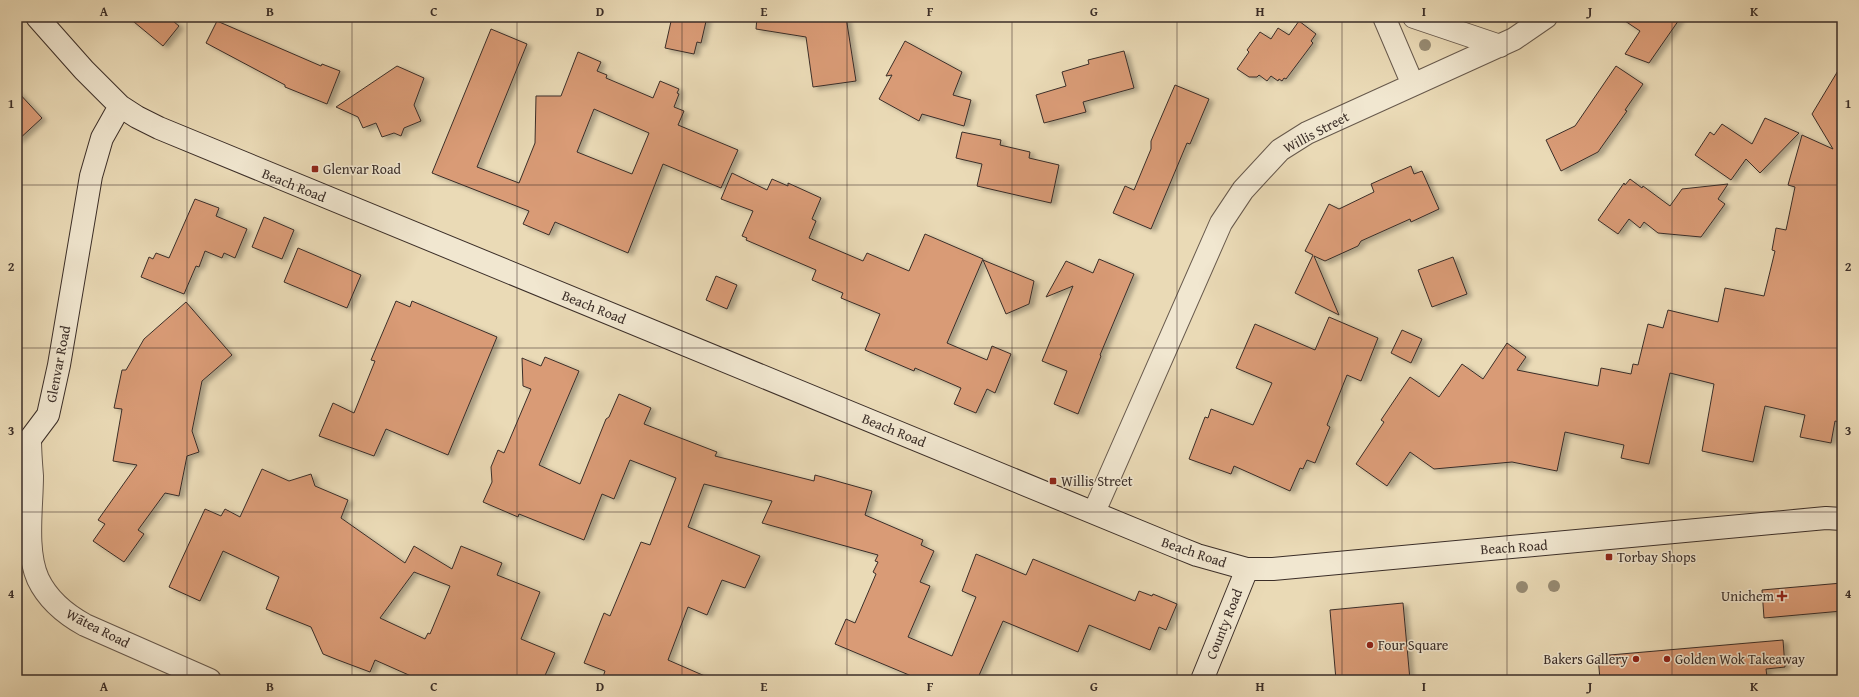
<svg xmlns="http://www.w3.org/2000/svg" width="1859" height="697" viewBox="0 0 1859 697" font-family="'Gentium Book Plus',serif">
	<defs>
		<filter id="shadow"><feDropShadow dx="4.5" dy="2.5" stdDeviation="2" flood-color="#0004"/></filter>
	</defs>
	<rect width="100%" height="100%" fill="#eadab6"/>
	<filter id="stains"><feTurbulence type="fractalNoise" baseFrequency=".005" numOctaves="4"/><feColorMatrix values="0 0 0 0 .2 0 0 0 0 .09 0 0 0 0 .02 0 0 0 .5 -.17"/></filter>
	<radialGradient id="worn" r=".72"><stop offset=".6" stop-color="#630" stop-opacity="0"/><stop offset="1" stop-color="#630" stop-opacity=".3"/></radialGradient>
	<!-- building -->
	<path fill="#d99b76" stroke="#3b2e28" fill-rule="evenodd" filter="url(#shadow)" d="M128,17H168L179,26L163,46Z
		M672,17H707L701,43L697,42L694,54L665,48Z
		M757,17H846L856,81L813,87L806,37L756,29Z
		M1619,17H1681L1649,63L1625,54L1640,31Z
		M217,21L321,66L322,64L340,71L327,104L285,87V85L206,43Z
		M1299,21L1316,34L1311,41L1313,43L1286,79L1284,78L1282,81L1279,79L1278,81L1271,76L1267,81L1259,75L1257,77H1249L1237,69L1249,52L1247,50L1260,32L1271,39L1278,28L1289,35Z
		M491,29L527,44L477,167L519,183L535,143L536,96H561L578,52L601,62L597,71L607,75L606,78L653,98L660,81L679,89L677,93L679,94L674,107L684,111L678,125L738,150L721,188L663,164L628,253L555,222L549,235L523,224L529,211L432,173ZM594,109L649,133L632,174L577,152Z
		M905,41L962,72L953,95L971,100L964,126L922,114L919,121L879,99L892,75L886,76Z
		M1124,51L1134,88L1083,102L1086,112L1044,123L1036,95L1066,86L1062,72L1089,64L1088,60Z
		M1842,64V423L1835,421L1831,443L1800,437L1805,415L1765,406L1753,462L1702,451L1714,384L1670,373L1649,464L1621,458L1624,445L1565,432L1557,471L1512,462L1434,469L1410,452L1387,486L1356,464L1384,422L1381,420L1410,377L1439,397L1462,364L1483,379L1507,343L1526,357L1517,370L1598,386L1601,368L1631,374L1633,364L1638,365L1648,324L1663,328L1668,310L1718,322L1725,288L1764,296L1775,251L1772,250L1776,228L1786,230L1795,187L1788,185L1802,135L1833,149L1812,114Z
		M397,66L424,78L414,105L421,121L404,128L401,136L394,133L382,137L376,123L363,128L358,117L336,107Z
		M1616,66L1643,84L1625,110L1627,111L1598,152L1561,171L1546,140L1575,126Z
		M1175,85L1209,99L1190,144L1187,143L1151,229L1113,213L1125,186L1134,190L1151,149V141Z
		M17,91L42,118L17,141Z
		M1765,118L1799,133L1760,173L1746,159L1731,180L1695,155L1710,132L1714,135L1722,124L1752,144Z
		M962,132L1001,140L1000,145L1030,152L1029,158L1059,165L1051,203L977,186L982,164L956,158Z
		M1411,166L1414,174L1422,171L1439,209L1411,222L1410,219L1361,241L1358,246L1325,261L1314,256L1339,315L1295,293L1313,255L1305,251L1329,204L1339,209L1374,192L1371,184Z
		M732,173L767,190L772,179L788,186V183L821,198L812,219L816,221L809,238L863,261L867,253L909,271L925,234L983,259L947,343L987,360L992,346L1011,354L995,393L987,389L976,413L954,404L961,388L915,368L914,371L865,350L880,314L841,298L843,293L812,280L816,270L746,240L747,238L742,236L753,211L721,199Z
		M1630,179L1642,188L1643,186L1670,206L1682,189L1728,184L1718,199L1725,204L1701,237L1658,233L1644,222L1640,228L1629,219L1618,234L1598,220L1624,183L1625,185Z
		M195,199L219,208L216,216L247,229L235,258L224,253L222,258L205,251L199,267L196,266L184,294L141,277L149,257L153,259L156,253L169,258Z
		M264,217L294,230L282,259L252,247Z
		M298,248L361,275L347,308L284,282Z
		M1453,257L1467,294L1432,307L1418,270Z
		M1099,259L1134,274L1100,355L1101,356L1078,414L1054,404L1067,371L1042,361L1073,286L1046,297L1066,261L1093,273Z
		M983,260L1034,281L1029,304L1006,314Z
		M716,276L737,285L727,309L706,300Z
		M396,301L410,307L412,301L497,337L448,455L386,429L374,456L319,436L333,403L354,413L375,361L371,360Z
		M186,302L232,355L202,381L192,431L199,452L187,456L179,496L165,493L138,530L144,534L124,562L93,541L105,524L98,520L137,465L113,461L122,409L114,408L122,370H126L144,339Z
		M1329,317L1378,338L1361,381L1347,375L1327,425L1330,427L1315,463L1307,460L1303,469L1300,468L1290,491L1234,466L1231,474L1189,459L1205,417L1208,418L1211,409L1253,425L1272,383L1236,368L1255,324L1315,350Z
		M1402,330L1422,339L1411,363L1391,353Z
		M545,357L579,371L539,465L580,484L606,419L609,417L619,394L651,408L644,424L717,452L715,456L814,481L815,475L872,491L865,515L923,540L921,545L934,551L920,582L930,586L908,637L952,656L976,597L962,591L976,554L1026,575L1033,559L1135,601L1139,591L1152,596L1153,594L1177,604L1166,630L1159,627L1150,650L1089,625L1078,652L1003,621L977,680H921L835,644L846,619L855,623L876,574L873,572L878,562L875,561L878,555L762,523L772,501L704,484L688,527L760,556L745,588L722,580L707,615L688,607L668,660L714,680H602L605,671L584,663L604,613L610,616L641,542L650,545L676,478L630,460L614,499L602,494L584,540L519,514L518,517L483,502L492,482L491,467L498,450L504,453L531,389L523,386L522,358L541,366Z
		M262,469L289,481L311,474L315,486L348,500L341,518L405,563L414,546L452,569L461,546L502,563L497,575L540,592L521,639L555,653L543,680H420L375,660L370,672L338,660L323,654L311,627L266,609L279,577L223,551L200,601L169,587L205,509L221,516L225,509L240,517ZM414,572L450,586L430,634L428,633L425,639L380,618Z
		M1842,583V611L1764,618L1762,590Z
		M1403,603L1410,680H1336L1330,610Z
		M1783,640L1785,667L1766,669L1767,677H1762V680H1600L1598,656Z"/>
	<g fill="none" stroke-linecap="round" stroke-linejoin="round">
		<defs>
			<path id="street" d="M1384,17L1413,85
				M1414,17L1500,46
				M30,439C30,451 31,464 32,476C32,507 25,550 38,579C48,600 65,614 85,625L210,680
				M1094,512L1221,223L1243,190L1280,150L1307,133L1514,39L1546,17"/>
			<path id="secondary" d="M37,17L84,70L120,106L137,117L159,128L1172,545L1197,555L1247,569H1273L1826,518L1842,519
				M17,449L30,439L48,415L59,365L91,176L102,138L120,106
				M1202,680L1247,569"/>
		</defs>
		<!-- street casing -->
		<use href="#street" stroke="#67594c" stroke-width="24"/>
		<!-- secondary casing -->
		<use href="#secondary" stroke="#3b2e28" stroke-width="24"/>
		<!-- street -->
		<use href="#street" stroke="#f1e7d0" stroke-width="22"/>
		<!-- secondary -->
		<use href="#secondary" stroke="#f1e7d0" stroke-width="22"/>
	</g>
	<!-- trees -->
	<g fill="#978b73">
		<circle cx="1425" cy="45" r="6"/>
		<circle cx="1554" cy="586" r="6"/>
		<circle cx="1522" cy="587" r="6"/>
	</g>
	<!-- grid -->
	<path fill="none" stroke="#3b2e28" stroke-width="1" stroke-opacity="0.55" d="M187,17V680M352,17V680M517,17V680M682,17V680M847,17V680M1012,17V680M1177,17V680M1342,17V680M1507,17V680M1672,17V680M17,185H1842M17,348H1842M17,512H1842"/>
	<!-- markers -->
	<g fill="#8f2418" stroke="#f1e7d0" stroke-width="1.5">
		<rect x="311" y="165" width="8" height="8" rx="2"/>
		<rect x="1049" y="477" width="8" height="8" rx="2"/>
		<rect x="1605" y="553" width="8" height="8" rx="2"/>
		<path d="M1780 590h4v4h4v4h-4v4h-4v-4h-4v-4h4z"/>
		<circle cx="1370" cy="645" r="4"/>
		<circle cx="1636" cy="659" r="4"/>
		<circle cx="1667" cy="659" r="4"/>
	</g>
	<g text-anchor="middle" stroke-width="3" stroke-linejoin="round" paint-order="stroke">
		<!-- street labels -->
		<g font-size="14" fill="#3b2e28" stroke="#f1e7d0">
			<text transform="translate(1316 132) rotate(-28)" y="5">Willis Street</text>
			<text transform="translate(294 185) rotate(22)" y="5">Beach Road</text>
			<text transform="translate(594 307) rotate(22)" y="5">Beach Road</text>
			<text transform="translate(58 364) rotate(-79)" y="5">Glenvar Road</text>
			<text transform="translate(894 430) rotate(22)" y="5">Beach Road</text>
			<text transform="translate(1514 547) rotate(-4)" y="5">Beach Road</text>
			<text transform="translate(1194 552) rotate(19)" y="5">Beach Road</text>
			<text transform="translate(1224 624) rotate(-68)" y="5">County Road</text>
			<text transform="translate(98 628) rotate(27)" y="5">Wātea Road</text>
		</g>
		<!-- poi labels -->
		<g font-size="14" fill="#3b2e28" stroke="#f1e7d0" text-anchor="start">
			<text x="323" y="174">Glenvar Road</text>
			<text x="1061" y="486">Willis Street</text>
			<text x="1617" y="562">Torbay Shops</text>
			<text x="1774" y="601" text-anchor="end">Unichem</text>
			<text x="1378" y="650">Four Square</text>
			<text x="1628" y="664" text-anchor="end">Bakers Gallery</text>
			<text x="1675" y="664">Golden Wok Takeaway</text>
		</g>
	</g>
	<!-- margin -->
	<rect width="1859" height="697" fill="none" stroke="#eadab6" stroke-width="44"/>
	<rect x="22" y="22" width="1815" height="653" fill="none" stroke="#3b2e28" stroke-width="1.5"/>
	<g font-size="13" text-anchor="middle" font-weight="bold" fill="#3b2e28">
		<text x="104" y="16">A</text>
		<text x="270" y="16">B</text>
		<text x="434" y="16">C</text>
		<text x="600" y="16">D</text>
		<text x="764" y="16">E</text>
		<text x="930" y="16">F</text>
		<text x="1094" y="16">G</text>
		<text x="1260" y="16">H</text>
		<text x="1424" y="16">I</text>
		<text x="1590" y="16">J</text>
		<text x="1754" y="16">K</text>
		<text x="11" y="108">1</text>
		<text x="1848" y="108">1</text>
		<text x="11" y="271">2</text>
		<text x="1848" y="271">2</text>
		<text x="11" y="435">3</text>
		<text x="1848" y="435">3</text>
		<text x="11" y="598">4</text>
		<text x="1848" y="598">4</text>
		<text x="104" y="691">A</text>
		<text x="270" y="691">B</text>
		<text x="434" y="691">C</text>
		<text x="600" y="691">D</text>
		<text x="764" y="691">E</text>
		<text x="930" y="691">F</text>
		<text x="1094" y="691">G</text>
		<text x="1260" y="691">H</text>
		<text x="1424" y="691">I</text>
		<text x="1590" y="691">J</text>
		<text x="1754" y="691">K</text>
	</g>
	<rect width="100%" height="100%" filter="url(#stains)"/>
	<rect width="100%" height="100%" fill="url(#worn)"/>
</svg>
